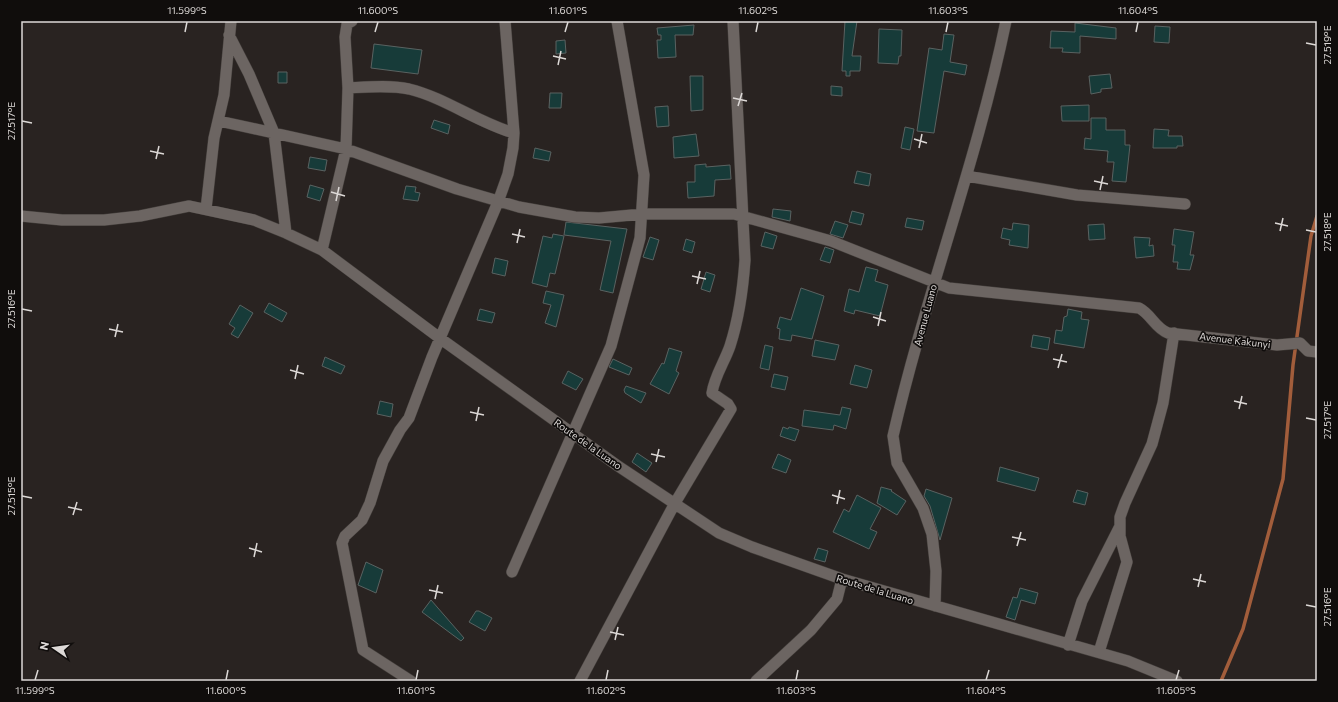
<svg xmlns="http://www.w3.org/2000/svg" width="1338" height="702" viewBox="0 0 1338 702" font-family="Commissioner,sans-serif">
	<rect width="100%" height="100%" fill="#292321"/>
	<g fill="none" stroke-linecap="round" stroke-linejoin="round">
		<!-- stream -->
		<path stroke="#a25d3b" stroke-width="3.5" d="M1221,681L1243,629L1283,479L1293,365L1311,236L1317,216"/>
	</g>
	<!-- building -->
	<path fill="#173b39" stroke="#5a6261" d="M845,21H857L852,56H861L860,71H850V76H846V71H842Z
		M1075,23L1116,28V39L1080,36V53L1062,52L1063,48H1050L1051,31L1075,32Z
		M694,25L693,35H675L676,57L658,58L657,40H661V35H658L657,28Z
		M1155,26L1170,27L1169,43L1154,42Z
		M879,29L902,30L901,56H899L898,64L878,63Z
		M944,34L954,35L950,62L967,65L965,75L944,71L934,133L917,131L929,48L942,50Z
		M565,40L566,53L556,54V41Z
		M374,44L422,50L418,74L371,68Z
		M278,72H287V83H278Z
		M1110,74L1112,88L1101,89V92L1091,94L1089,76Z
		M690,76H703V110L691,111Z
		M831,86L842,87V96L831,95Z
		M550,93H562L561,108H549Z
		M1089,105V121H1062L1061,106Z
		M668,106L669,126L657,127L655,107Z
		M1091,118H1106V130H1125V145H1130L1126,182L1112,181L1114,162H1107L1108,151L1084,149L1085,138L1091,139Z
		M434,120L450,125L448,134L431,128Z
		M905,127L914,129L910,150L901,148Z
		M1154,129L1169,130L1168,136H1182L1183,146H1177V148H1153Z
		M696,134L699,156L674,158L673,137Z
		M535,148L551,152L549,161L533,158Z
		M310,157L327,160L325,171L308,168Z
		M706,164V167L730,165L731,179L715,180L714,196L688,198L687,182H695V165Z
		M857,171L871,174L869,186L854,183Z
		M310,185L324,189L320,201L307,197Z
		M406,186L416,187L415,192L420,193L418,201L403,199Z
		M773,209L791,211L790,221L772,217Z
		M852,211L864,214L861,225L849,222Z
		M907,218L924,221L922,230L905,227Z
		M835,221L848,225L843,238L830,234Z
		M566,222L627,229L613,293L600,290L611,241L564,235Z
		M1013,223L1029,225L1028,248L1009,245L1010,240L1001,238L1003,228L1012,230Z
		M1104,224L1105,239L1089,240L1088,225Z
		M1174,229L1194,232L1190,255H1194L1190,270L1177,269L1178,262H1173L1175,245H1172Z
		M765,232L777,236L773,249L761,246Z
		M553,234L564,236L555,274L550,273L547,287L532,283L543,236L552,238Z
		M650,237L659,240L653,260L643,257Z
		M1134,237L1150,238L1149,246L1153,245L1154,256L1136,258Z
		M686,239L695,242L692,253L683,250Z
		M825,247L834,250L830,263L820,260Z
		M495,258L508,261L505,276L492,273Z
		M866,267L878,270L875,281L888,285L880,316L855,310L854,314L844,311L849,289L859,292Z
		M706,272L715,275L710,292L701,289Z
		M801,288L824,296L812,339L792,335L791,341L779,339L780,329L777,328L780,317L791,320Z
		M546,291L564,295L556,327L545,323L551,305L543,303Z
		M269,303L287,313L282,322L264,312Z
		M240,305L253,313L238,338L231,334L235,328L229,324Z
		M480,309L495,313L492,323L477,320Z
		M1068,309L1082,312L1081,319L1089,320L1084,348L1054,343L1056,330L1062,331L1064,317L1067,316Z
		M1033,335L1050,338L1048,350L1031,347Z
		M815,340L839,345L835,360L812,356Z
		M765,345L773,347L769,370L760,368Z
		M669,348L682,352L676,371L679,373L669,394L650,384L662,363L664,364Z
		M325,357L345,366L341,374L322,366Z
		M613,359L632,368L629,375L609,367Z
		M855,365L872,370L867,388L850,384Z
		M568,371L583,379L576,390L562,383Z
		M774,374L788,377L785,390L771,387Z
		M626,386L646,393L641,403L625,393L624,390Z
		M380,401L393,404L391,417L377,414Z
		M842,407L851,409L846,429L834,425L833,430L802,426L804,410L840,415Z
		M783,427L788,429L789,427L799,430L795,441L780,436Z
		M637,453L652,463L646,472L632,462Z
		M778,454L791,460L786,473L772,468Z
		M1000,467L1039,478L1035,491L997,481Z
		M881,487L892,490L891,491L906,501L897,515L877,503Z
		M926,489L952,498L940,540L930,506L924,496Z
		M1077,490L1088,493L1085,505L1073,502Z
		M857,495L881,508L870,529L877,532L869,549L833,532L844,509L849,512Z
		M818,548L828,551L825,562L814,559Z
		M366,562L383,570L376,593L358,585Z
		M1020,588L1038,593L1035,604L1021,600L1015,620L1006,617L1013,597L1017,598Z
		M431,600L464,638L461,641L422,612Z
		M476,611H479L492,618L485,631L469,622Z"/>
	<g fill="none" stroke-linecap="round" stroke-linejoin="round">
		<defs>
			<path id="minor" d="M229,35L249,74L274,133L286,233
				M348,88C368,87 390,85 409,89C446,98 478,123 514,133
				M219,121L346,149L457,189L519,207L575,217L599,218L643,214H734L831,241L949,288L1139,308C1151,314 1155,328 1168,333L1277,345L1300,343L1308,351L1317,352
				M967,176L1077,195L1185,204
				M206,209L214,138L224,95L231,21
				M21,216L62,220H104L140,216L189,206L254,220L286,233L322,250L441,339L618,466L719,533L752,547L842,579L1128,661L1177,681
				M322,250L346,149L348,88L345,37L347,24L352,21
				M512,572L611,346L640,238L644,175L617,21
				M935,606L936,571L932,534L923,508L897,463L893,436C925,296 977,162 1006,21
				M1068,645L1082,601L1119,528
				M1099,652L1127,562L1120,536V517L1125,503L1152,444L1163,403L1174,333
				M411,681L363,650L342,543L345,536L362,520L370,503L383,461L400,430L409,418L432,357L498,202L508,174L513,148L514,133L505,21
				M580,681L675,503L731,409L728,404L712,393C714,377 725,361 730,346C739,318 743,289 745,260L733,21
				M756,681L811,630L837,599L842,579"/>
		</defs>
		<!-- minor casing -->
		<use href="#minor" stroke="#433e3b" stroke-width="12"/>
		<!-- minor -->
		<use href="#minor" stroke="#6c6562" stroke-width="11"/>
	</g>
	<!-- ticks -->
	<path fill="none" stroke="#ddd9d7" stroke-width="1.5" d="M185,32L187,22M375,32L378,22M565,32L568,22M756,32L758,22M946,32L948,22M1136,32L1138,22M1306,43L1316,45M553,56L566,59M558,65L561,51M733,98L747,101M738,106L742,93M22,121L32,123M914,139L927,143M919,148L922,134M150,151L164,154M156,159L159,146M1094,181L1108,184M1100,190L1103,176M331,192L345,196M336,201L339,187M1275,223L1288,226M1306,230L1316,232M1280,231L1283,218M512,234L525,237M517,243L520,229M692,276L706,279M697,284L700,271M22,309L32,311M873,317L886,321M878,326L881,312M109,329L123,332M115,337L118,324M1053,359L1067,362M1058,368L1062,354M290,370L304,374M295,379L298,365M1234,401L1247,404M1239,409L1242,396M470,412L484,415M1306,418L1316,420M476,421L479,407M651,454L665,457M656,462L659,449M832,495L845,499M22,496L32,498M837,504L840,490M68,507L82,510M73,515L77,502M1012,537L1026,540M1017,546L1021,532M249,548L262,552M254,557L257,543M1193,579L1206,582M1198,587L1201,574M429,590L443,593M435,599L438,585M1306,605L1316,607M610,632L624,635M615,640L618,627M35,680L38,670M226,680L228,670M416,680L418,670M606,680L608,670M796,680L798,670M986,680L989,670M1176,680L1179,670"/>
	<g text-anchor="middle" stroke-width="3.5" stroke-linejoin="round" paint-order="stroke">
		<!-- street labels -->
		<g font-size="10" fill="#ddd9d7" stroke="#100d0c">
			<text transform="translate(925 315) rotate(-75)" y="4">Avenue Luano</text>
			<text transform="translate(1235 340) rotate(7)" y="4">Avenue Kakunyi</text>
			<text transform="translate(588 444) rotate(35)" y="4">Route de la Luano</text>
			<text transform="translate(875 589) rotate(17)" y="4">Route de la Luano</text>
		</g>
	</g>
	<!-- border -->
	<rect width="1338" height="702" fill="none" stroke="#100d0c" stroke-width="44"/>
	<!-- north arrow -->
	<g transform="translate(54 648) rotate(283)" stroke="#100d0c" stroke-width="3" paint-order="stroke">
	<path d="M0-3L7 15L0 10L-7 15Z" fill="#ddd9d7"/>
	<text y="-6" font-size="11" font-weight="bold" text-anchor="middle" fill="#ddd9d7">N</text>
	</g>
	<rect x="22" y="22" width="1294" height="658" fill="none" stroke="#ddd9d7" stroke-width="1.5"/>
	<g font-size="10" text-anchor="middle" fill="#ddd9d7">
		<text x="187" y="14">11.599°S</text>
		<text x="378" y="14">11.600°S</text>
		<text x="568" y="14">11.601°S</text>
		<text x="758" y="14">11.602°S</text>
		<text x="948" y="14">11.603°S</text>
		<text x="1138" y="14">11.604°S</text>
		<text transform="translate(1327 45) rotate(-90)" y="4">27.519°E</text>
		<text transform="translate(11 121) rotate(-90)" y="4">27.517°E</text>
		<text transform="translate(1327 232) rotate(-90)" y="4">27.518°E</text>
		<text transform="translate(11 309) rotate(-90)" y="4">27.516°E</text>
		<text transform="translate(1327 420) rotate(-90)" y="4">27.517°E</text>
		<text transform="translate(11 496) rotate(-90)" y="4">27.515°E</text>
		<text transform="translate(1327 607) rotate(-90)" y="4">27.516°E</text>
		<text x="35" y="694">11.599°S</text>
		<text x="226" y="694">11.600°S</text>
		<text x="416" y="694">11.601°S</text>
		<text x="606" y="694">11.602°S</text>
		<text x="796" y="694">11.603°S</text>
		<text x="986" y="694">11.604°S</text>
		<text x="1176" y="694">11.605°S</text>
	</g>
</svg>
